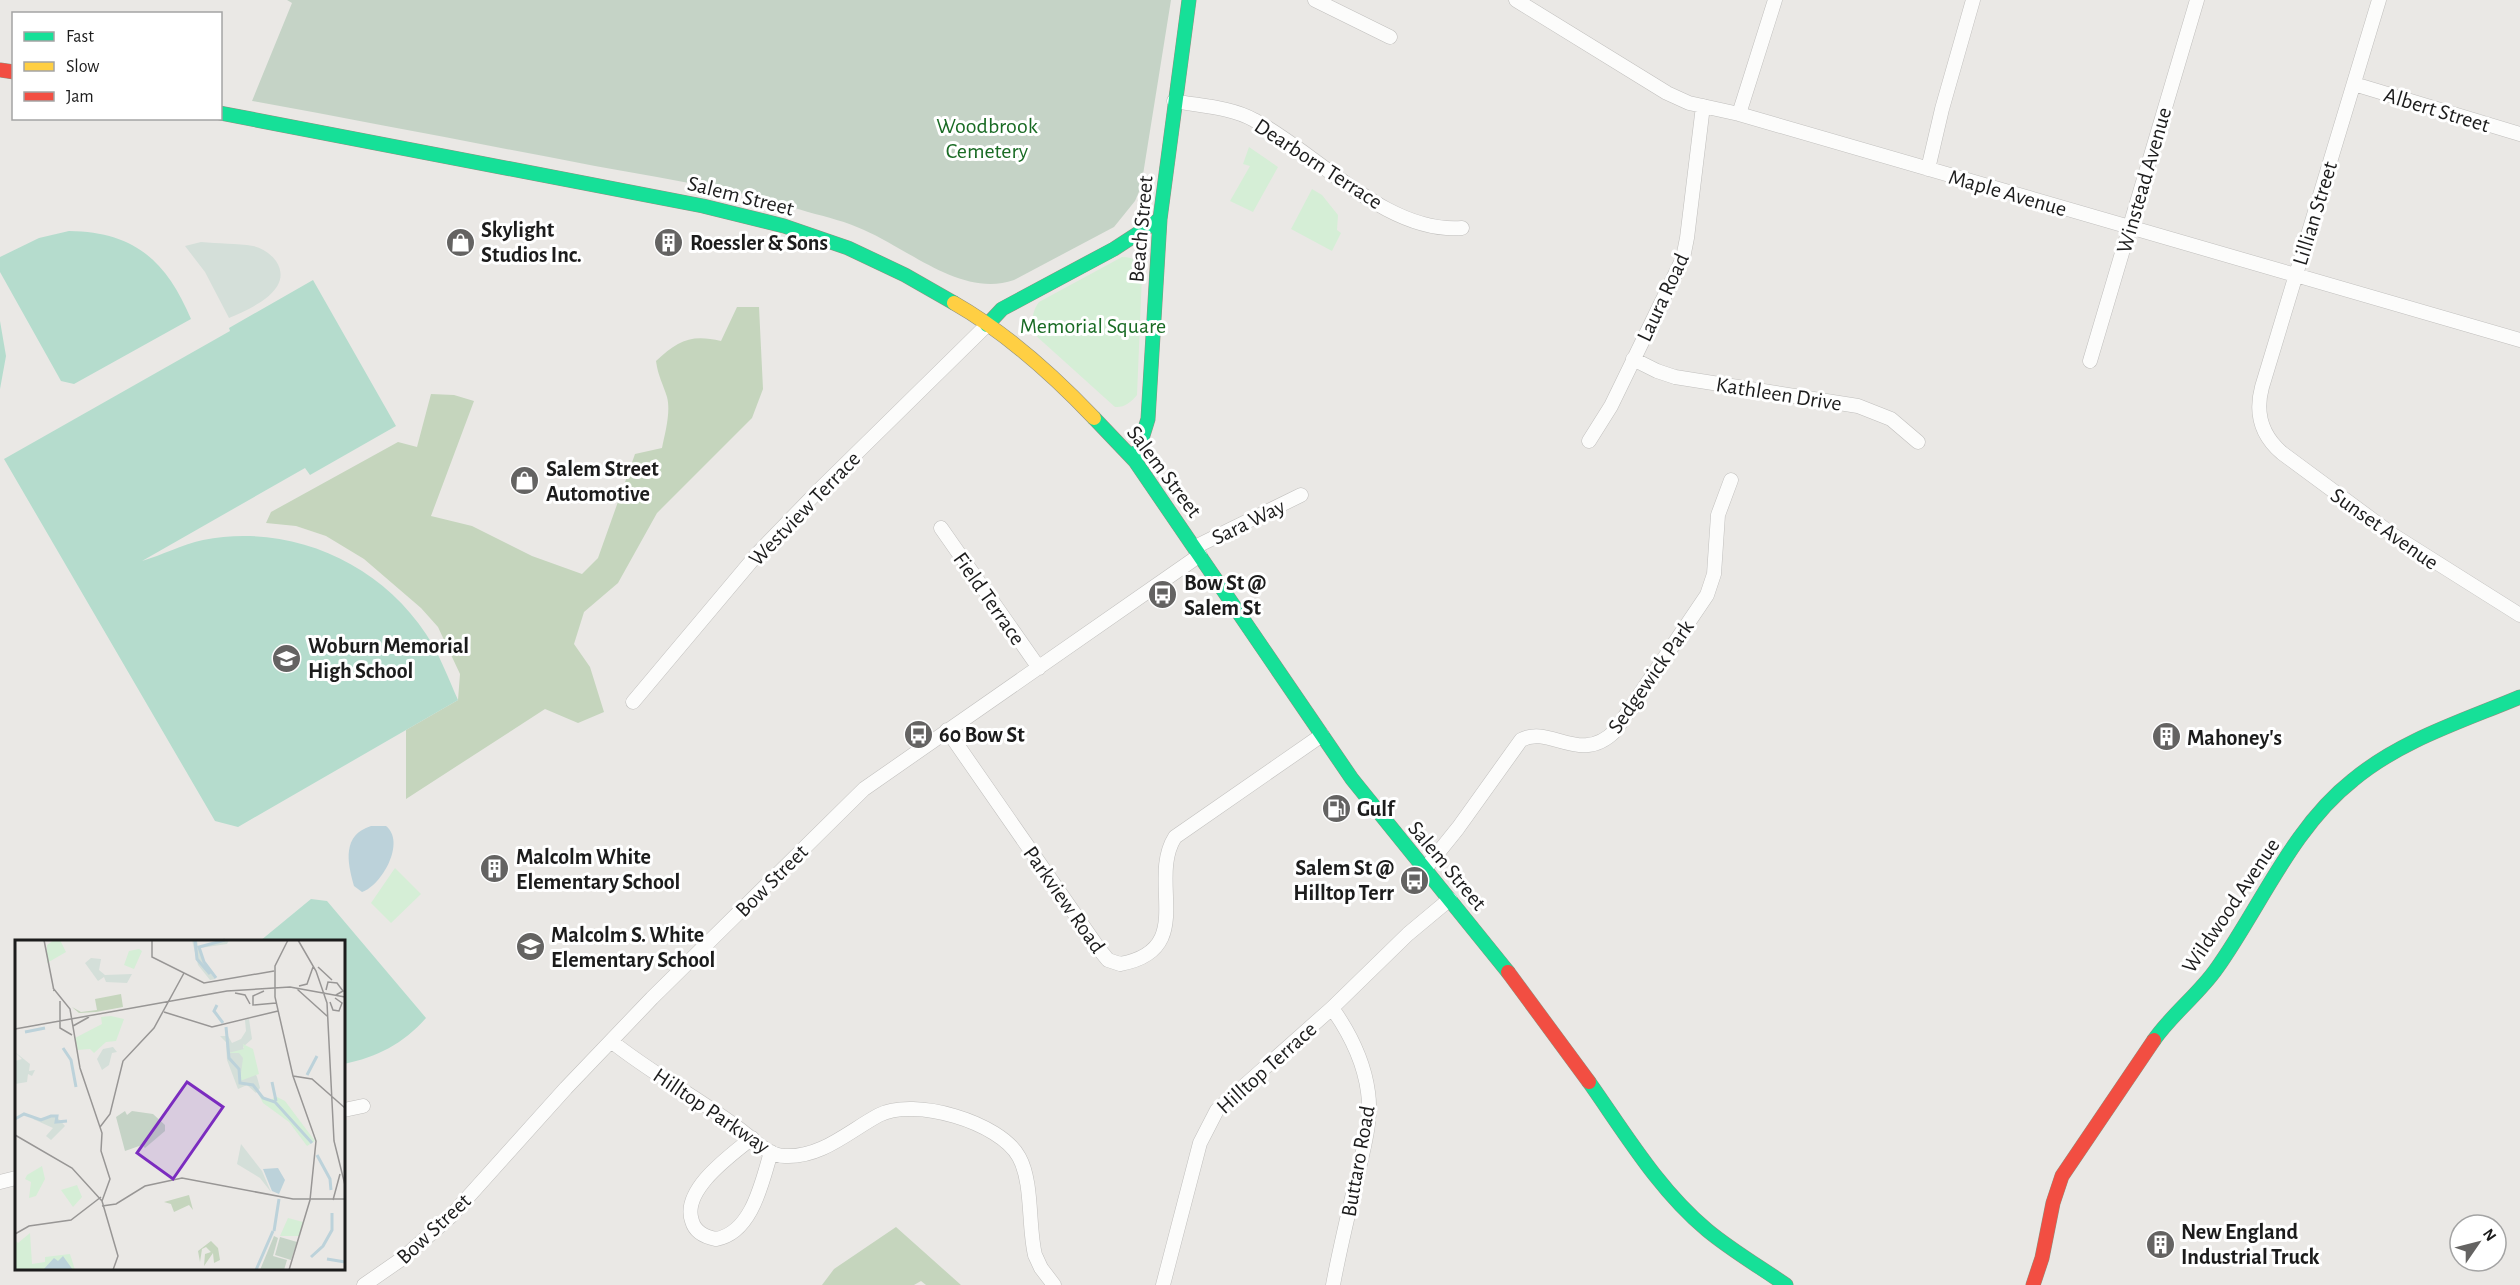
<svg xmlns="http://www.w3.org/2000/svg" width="2520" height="1285" viewBox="0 0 2520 1285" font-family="'Alegreya Sans',sans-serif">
	<rect width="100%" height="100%" fill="#eae8e5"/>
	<!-- forest -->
	<path fill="#c5d5bd" d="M737,307H759L763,389L752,418L657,513L618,583L584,612L574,644L590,667L604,712L578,723L545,709L406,799V730L458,700L460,674L438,627L421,608L364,559L326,536L296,526L266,523L271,512L398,442L417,447L431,394L454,395L474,401L431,516L472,526L532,556L582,574L598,558L635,454L662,448C665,433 671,412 667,397C663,384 658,376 656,361C678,341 690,334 721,341Z
		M896,1227L961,1285H926L921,1281L914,1285H822L834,1269Z"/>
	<!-- wetland -->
	<path fill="#d4dfd9" d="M201,242C218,244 237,243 253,246C262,248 271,254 276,261C295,290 250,309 229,318L205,272L185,246Z"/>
	<!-- cemetery -->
	<path fill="#c5d3c6" d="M287,0H1171L1141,187L1135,201L1114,227L1014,280C963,298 910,250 864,230C847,222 827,217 808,212C739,190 666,179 595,166C481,144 366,122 252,101L292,3Z"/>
	<!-- park -->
	<path fill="#d5eed6" d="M1249,147L1278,167L1253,212L1230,201L1250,166L1243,164Z
		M1312,189L1322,195L1338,215L1337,230L1341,233L1332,251L1291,229Z
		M1122,257C1135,257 1141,262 1142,275L1137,395C1131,402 1124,408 1115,407L1034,334C1031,323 1032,311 1039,302Z
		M395,868L421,894L391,923L371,903Z"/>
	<!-- pitch -->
	<path fill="#b5dccd" d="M69,231C134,232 166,260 191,319L74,384L61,381L0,272V257L39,238Z
		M313,280L396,426L310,475L305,468L142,561C162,555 181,545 203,540C288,523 378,561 426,634C440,655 448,678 458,700L238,827L215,821L4,459L230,331L229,328Z
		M0,321L6,356L0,389Z
		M311,899L327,901L426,1018C403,1044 377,1057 344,1064V942L260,941Z"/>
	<!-- water -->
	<path fill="#bcd2da" d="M371,826H386C406,842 382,885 362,892L354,886C347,862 342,835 371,826Z"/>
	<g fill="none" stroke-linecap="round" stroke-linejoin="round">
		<defs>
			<path id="street" d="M1315,0L1390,37
				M1516,0L1667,93L1689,103L1739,114L2520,340
				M2379,0L2262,387C2255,413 2261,435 2282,453L2393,535L2520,615
				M2354,84L2520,134
				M1174,101C1200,106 1231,107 1254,120C1317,153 1386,234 1462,228
				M1739,114L1775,0
				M1928,169L1942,109L1973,0
				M1633,359L1657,371L1675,377L1858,406L1891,419L1918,442
				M2090,361L2197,0
				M1589,441L1611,406L1683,258L1687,238L1703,106
				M941,528L1039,668
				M1195,547L1301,495
				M633,702L759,552L819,490L987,325
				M947,730L1099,949L1108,960L1120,964C1198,950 1147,881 1175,837L1322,735
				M1425,869L1458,828L1521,740C1550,724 1580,766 1615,731L1707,595L1714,574L1718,515L1731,480
				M1332,1008C1349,1032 1364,1062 1368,1092C1372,1119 1364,1146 1358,1173C1349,1210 1340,1247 1333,1285
				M611,1041C652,1074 700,1099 742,1131C754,1140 769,1156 785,1156C821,1158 849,1131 879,1115C914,1097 1000,1122 1019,1157C1033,1182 1028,1226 1035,1255L1041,1268L1054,1285
				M344,1110L363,1106
				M752,1138C731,1155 681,1190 692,1221C695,1232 705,1237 716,1239C752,1233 762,1182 771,1152
				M0,1182L16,1178
				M364,1285L403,1258L451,1216L566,1088L652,998L864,789L1200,555
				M1163,1285L1200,1143L1217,1110L1332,1008L1408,934L1450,899"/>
			<path id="fast" d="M220,113L703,206L784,226L848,248L905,275L954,303
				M987,325L1002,309L1114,249L1160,219
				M1094,418L1135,461L1352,779L1508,972
				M1135,461L1148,419L1160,219L1189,0
				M2154,1040C2172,1014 2199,994 2217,968C2261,906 2292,828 2353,780C2401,740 2463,721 2520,697
				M1589,1082C1625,1133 1658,1189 1707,1230C1731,1250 1760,1267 1786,1285"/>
			<path id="slow" d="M954,303C1005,332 1053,375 1094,418"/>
			<path id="jam" d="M0,70L14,72
				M1508,972L1589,1082
				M2033,1285L2042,1258L2053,1203L2062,1176L2154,1040"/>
		</defs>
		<!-- street casing -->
		<use href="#street" stroke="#c0bfbd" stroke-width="15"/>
		<!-- fast casing -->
		<use href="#fast" stroke="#8f9180" stroke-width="15"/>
		<!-- slow casing -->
		<use href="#slow" stroke="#8f9180" stroke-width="15"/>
		<!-- jam casing -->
		<use href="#jam" stroke="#8f9180" stroke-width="15"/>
		<!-- street -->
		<use href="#street" stroke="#fcfcfb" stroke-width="14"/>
		<!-- fast -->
		<use href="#fast" stroke="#16e098" stroke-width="14"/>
		<!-- slow -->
		<use href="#slow" stroke="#ffcf43" stroke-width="14"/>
		<!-- jam -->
		<use href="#jam" stroke="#f24e42" stroke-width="14"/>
	</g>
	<!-- icons -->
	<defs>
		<symbol id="shop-disc" viewBox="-11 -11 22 22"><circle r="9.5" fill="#646362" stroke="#fff"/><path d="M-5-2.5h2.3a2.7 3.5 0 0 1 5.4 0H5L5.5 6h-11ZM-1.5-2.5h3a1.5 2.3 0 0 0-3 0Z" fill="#fff"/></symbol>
		<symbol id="building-disc" viewBox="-11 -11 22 22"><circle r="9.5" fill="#646362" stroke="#fff"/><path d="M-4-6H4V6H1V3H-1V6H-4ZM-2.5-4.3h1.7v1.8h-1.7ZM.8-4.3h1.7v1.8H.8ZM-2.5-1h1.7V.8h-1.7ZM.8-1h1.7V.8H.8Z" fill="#fff"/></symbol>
		<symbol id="bus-disc" viewBox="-11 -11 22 22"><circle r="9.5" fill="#646362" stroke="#fff"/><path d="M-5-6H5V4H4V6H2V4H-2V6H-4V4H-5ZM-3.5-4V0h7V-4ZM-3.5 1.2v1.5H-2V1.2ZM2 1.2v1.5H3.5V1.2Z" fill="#fff"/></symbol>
		<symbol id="school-disc" viewBox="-11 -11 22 22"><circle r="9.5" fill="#646362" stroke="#fff"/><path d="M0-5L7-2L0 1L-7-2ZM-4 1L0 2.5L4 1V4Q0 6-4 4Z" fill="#fff"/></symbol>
		<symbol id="fuel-disc" viewBox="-11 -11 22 22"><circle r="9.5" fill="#646362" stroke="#fff"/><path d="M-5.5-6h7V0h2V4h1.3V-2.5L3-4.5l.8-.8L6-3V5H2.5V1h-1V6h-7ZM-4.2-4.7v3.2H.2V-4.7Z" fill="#fff"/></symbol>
	</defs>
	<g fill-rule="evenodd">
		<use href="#shop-disc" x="444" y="226" width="33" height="33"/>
		<use href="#building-disc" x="652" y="226" width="33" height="33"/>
		<use href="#shop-disc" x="508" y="464" width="33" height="33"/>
		<use href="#bus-disc" x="1146" y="578" width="33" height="33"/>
		<use href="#school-disc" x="270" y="642" width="33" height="33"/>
		<use href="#bus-disc" x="902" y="718" width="33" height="33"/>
		<use href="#building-disc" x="2150" y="720" width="33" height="33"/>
		<use href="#fuel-disc" x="1320" y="792" width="33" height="33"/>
		<use href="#building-disc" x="478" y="852" width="33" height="33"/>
		<use href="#bus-disc" x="1398" y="864" width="33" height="33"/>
		<use href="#school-disc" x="514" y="930" width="33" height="33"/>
		<use href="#building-disc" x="2144" y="1228" width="33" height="33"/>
	</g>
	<g text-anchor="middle" stroke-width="6" stroke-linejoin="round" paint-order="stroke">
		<!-- street labels -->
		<g font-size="22" fill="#1c1c1c" stroke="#fff">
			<text transform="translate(2437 109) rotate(17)" y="8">Albert Street</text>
			<text transform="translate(1319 163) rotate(33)" y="8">Dearborn Terrace</text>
			<text transform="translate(2143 180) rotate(-74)" y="8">Winstead Avenue</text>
			<text transform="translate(2008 192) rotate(16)" y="8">Maple Avenue</text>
			<text transform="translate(741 195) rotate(14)" y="8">Salem Street</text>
			<text transform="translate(2314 213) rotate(-73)" y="8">Lillian Street</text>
			<text transform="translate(1140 229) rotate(-85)" y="8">Beach Street</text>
			<text transform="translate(1662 297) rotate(-65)" y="8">Laura Road</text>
			<text transform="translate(1779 393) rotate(9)" y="8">Kathleen Drive</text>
			<text transform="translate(1165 471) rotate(53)" y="8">Salem Street</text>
			<text transform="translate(804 508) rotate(-46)" y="8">Westview Terrace</text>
			<text transform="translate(1248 521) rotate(-26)" y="8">Sara Way</text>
			<text transform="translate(2385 528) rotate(35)" y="8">Sunset Avenue</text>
			<text transform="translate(990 598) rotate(55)" y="8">Field Terrace</text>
			<text transform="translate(1650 676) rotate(-55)" y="8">Sedgewick Park</text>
			<text transform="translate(1448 865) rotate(50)" y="8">Salem Street</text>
			<text transform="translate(771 880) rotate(-45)" y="8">Bow Street</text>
			<text transform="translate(1065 899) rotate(55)" y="8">Parkview Road</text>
			<text transform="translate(2230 905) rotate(-56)" y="8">Wildwood Avenue</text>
			<text transform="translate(1266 1067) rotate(-42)" y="8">Hilltop Terrace</text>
			<text transform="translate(712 1110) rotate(34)" y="8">Hilltop Parkway</text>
			<text transform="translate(1357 1161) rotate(-80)" y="8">Buttaro Road</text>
			<text transform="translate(433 1228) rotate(-43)" y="8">Bow Street</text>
		</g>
		<!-- park labels -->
		<g font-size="22" fill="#196b24" stroke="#fff">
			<text x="987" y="133">Woodbrook<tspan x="987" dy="25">Cemetery</tspan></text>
			<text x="1093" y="333">Memorial Square</text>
		</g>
		<!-- poi labels -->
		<g font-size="22" font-weight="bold" fill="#1c1c1c" stroke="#fff" text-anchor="start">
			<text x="481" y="237">Skylight<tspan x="481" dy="25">Studios Inc.</tspan></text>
			<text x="690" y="250">Roessler &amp; Sons</text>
			<text x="546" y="476">Salem Street<tspan x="546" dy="25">Automotive</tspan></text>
			<text x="1184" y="590">Bow St @<tspan x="1184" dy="25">Salem St</tspan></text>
			<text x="308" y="653">Woburn Memorial<tspan x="308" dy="25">High School</tspan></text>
			<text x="939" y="742">60 Bow St</text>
			<text x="2187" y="745">Mahoney's</text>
			<text x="1357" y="816">Gulf</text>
			<text x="516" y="864">Malcolm White<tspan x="516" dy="25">Elementary School</tspan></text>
			<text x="1394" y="875" text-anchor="end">Salem St @<tspan x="1394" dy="25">Hilltop Terr</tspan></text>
			<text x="551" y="942">Malcolm S. White<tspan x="551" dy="25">Elementary School</tspan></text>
			<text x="2181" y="1239">New England<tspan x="2181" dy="25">Industrial Truck</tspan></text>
		</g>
	</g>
	<!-- overview -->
	<g transform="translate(15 940)">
		<rect width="330" height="330" fill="#eae8e5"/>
		<path d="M106,54L108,67L81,72L64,73L57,67L66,72L82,70L80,59ZM174,255L178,270L174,265L159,272L156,264L149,262ZM196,301L203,308L205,320L199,323L198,313L189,326L190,314L196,312L191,307L187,309L185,322L183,311Z" fill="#c5d5bd"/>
		<path d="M177,0H182L183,7L214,0L212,4L185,8L188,23L200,39L195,40L183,25ZM76,18L86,19L84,30L90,35L117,34L112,43L91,42L89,37L83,41L70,23ZM234,79L237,99L228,107L242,137L245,148L241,153L232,145L223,149L212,120L211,102L205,96H213L217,103L226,99L231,91L230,80ZM98,107L102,112L97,113L94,125L87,130L82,119L88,109ZM0,112L15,124L14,131L20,130L17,136L13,134L12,142L0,144V121L7,119ZM41,176L50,186L36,200L31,196L38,188L18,179ZM226,204L247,231L256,252L245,238L222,224Z" fill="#d4dfd9"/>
		<path d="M110,171L112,175L117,171L138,174L150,185V191L130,208L127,205L110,211L101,177ZM259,296L263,298L258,316L272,320L269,330H245ZM265,297L282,302L276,320L260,315Z" fill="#c5d3c6"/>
		<path d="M39,0H45L51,12L32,23V5ZM124,9L127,11L119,29L109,25L114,11ZM96,76L109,79L101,101L91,102L79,113L75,109L62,110L60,98L87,84L86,77ZM228,104L238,109L244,134L225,141L228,118L224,113H213L229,109ZM243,153L256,161L260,156L270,161L300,201L292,206L274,182L248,163ZM27,226L30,239L21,256L14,258L16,242L10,239L12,235ZM62,245L67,257L58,267L46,250ZM273,278L288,282L284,296H265ZM15,293L17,324L30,322V317L55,314L60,330H0V300L3,303Z" fill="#d5eed6"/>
		<path d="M263,228L270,240L264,254L257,251L248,229ZM48,316L58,330H28L39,318L43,321Z" fill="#bcd2da"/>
		<path fill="none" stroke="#bcd2da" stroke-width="3" d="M180,0L182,19L195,34M201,38L189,22L184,7L210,0M202,65L199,71L208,83M211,87L214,118L224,129L225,143L238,145L248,158L260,162L297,203M10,92L30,88M48,108L56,120L61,147M292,135L302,116M257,142L261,161M0,179L9,174L26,180L36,176H42L41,182L52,181M302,215L315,239L316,250M259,291L264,259M296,317L308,306L317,290V273M312,319L330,322M241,330L258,291"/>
		<path fill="none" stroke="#989695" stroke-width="1.5" d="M29,0L39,51M137,0V17L189,43L259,31M273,0L260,26V57L278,136L301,201L295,260L274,330M283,0L301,31L312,63L319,201L330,245M303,27L317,40M284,46L292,44L298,27M38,48L55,69L65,128L87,193L86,211L95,239L87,261L103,316L98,330M282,49L312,76M311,50L313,42L322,43L328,51L321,55M249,51L238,56V65L261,63M220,53L230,55L235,64M45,61V88L57,95M315,62L318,70L324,71L327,63L320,58M149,72L197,87L263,71M58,86L74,77M0,89L212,51L275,47L330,57M278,136L297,139L330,168M85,187L95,174L108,121L139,88L169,33M0,195L57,228L87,261M318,260L325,234M87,266L101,264L130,246L167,238L278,259H330M0,294L14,286L56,280L86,257"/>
		<path fill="#7b2cbf" fill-opacity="0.15" stroke="#7b2cbf" stroke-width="3" d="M172,142L208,167L158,239L122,213Z"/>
		<rect width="330" height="330" fill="none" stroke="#1c1c1c" stroke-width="3"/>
	</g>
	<!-- legend -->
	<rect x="12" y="12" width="210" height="108" fill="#ffffff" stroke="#a4a4a4" stroke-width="1.5"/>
	<rect x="24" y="32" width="30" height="9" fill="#16e098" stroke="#a4a4a4" stroke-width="1.5"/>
	<text x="66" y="42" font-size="18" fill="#1c1c1c">Fast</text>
	<rect x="24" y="62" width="30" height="9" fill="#ffcf43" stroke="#a4a4a4" stroke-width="1.5"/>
	<text x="66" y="72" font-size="18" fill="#1c1c1c">Slow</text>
	<rect x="24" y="92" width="30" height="9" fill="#f24e42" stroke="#a4a4a4" stroke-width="1.5"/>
	<text x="66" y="102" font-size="18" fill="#1c1c1c">Jam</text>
	<!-- north arrow -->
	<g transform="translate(2478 1243) rotate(55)"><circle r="28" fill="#ffffff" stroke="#a4a4a4" stroke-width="1.5"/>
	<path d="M0-4.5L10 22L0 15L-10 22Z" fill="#646362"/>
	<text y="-9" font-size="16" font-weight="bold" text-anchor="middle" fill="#1c1c1c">N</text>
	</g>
</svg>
